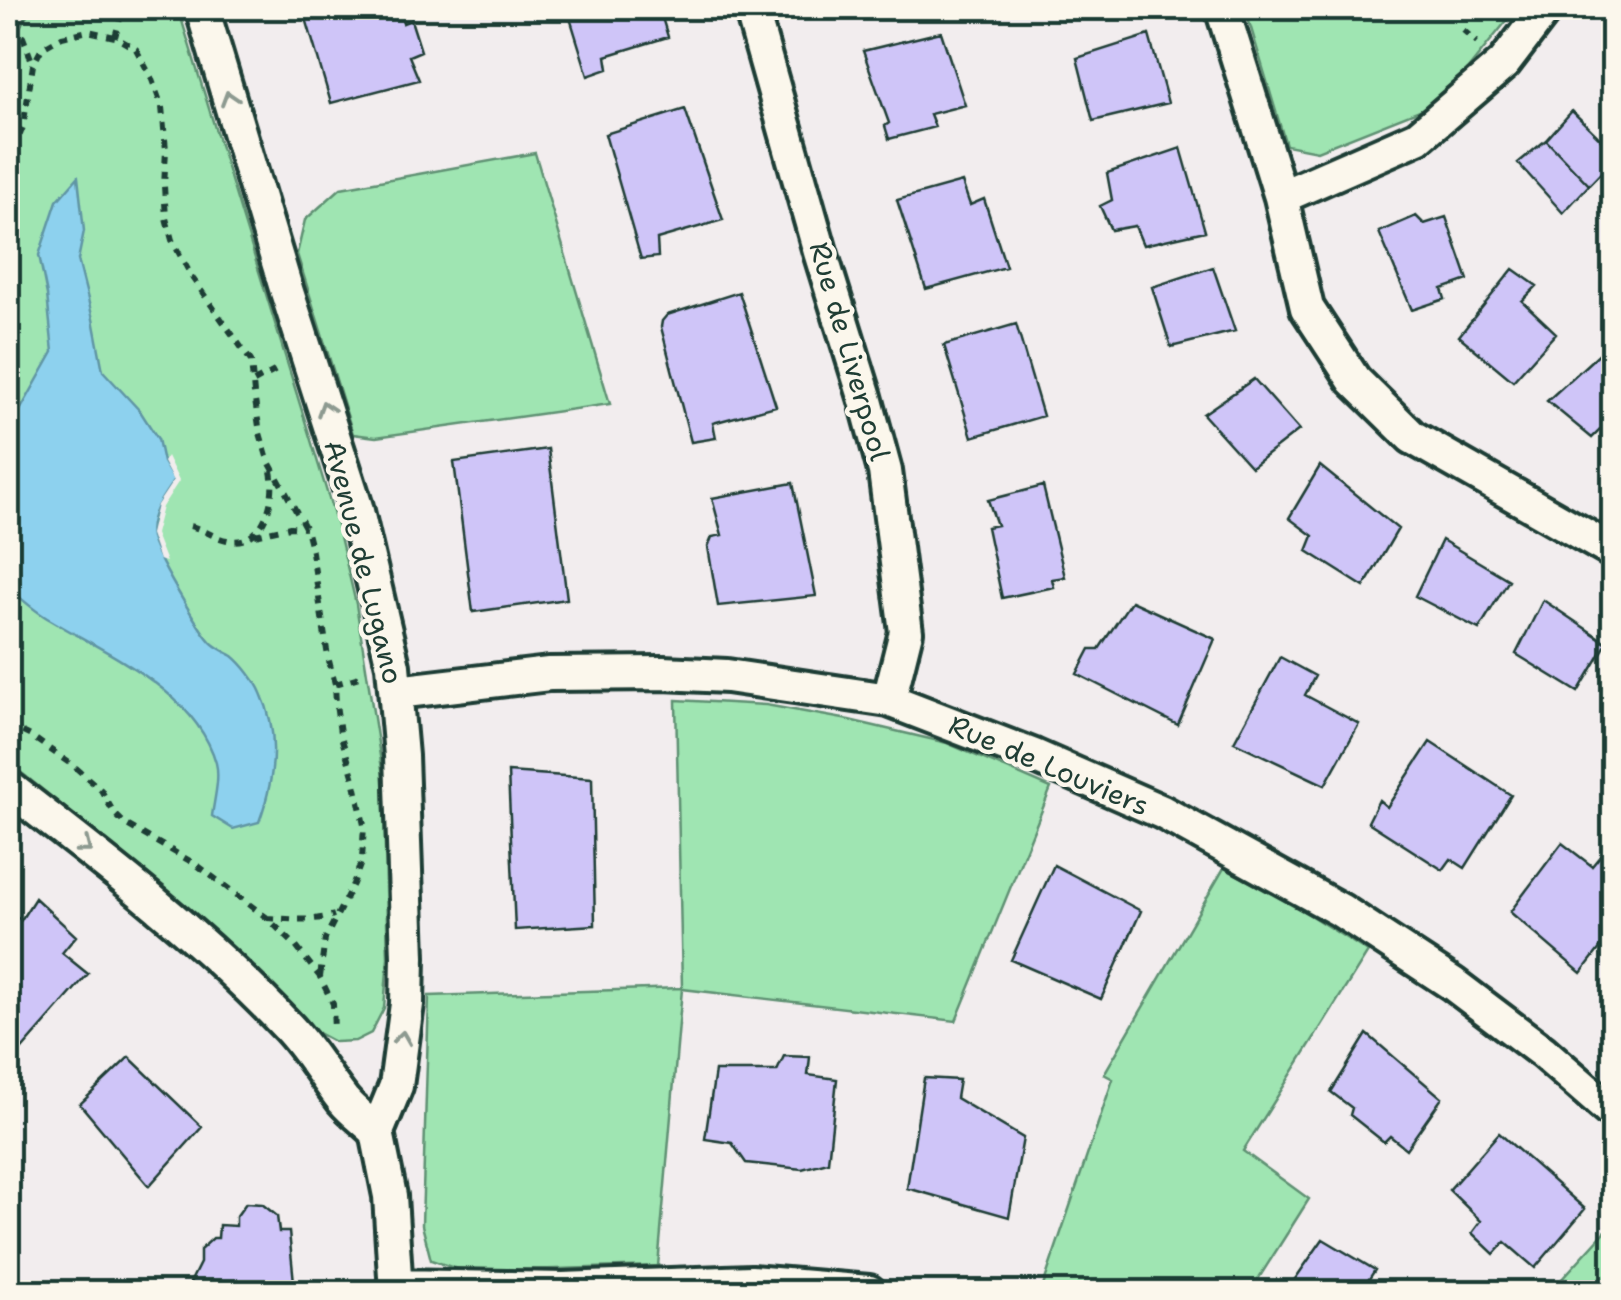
<svg xmlns="http://www.w3.org/2000/svg" width="1621" height="1300" viewBox="0 0 1621 1300" font-family="'Shantell Sans',sans-serif">
	<rect width="100%" height="100%" fill="#f2edee"/>
	<filter id="ink" filterUnits="userSpaceOnUse"><feTurbulence type="fractalNoise" baseFrequency=".01" numOctaves="2"/><feDisplacementMap in="SourceGraphic" scale="20" xChannelSelector="R" yChannelSelector="G"/><feConvolveMatrix kernelMatrix="1 2 1 2 8 2 1 2 1" color-interpolation-filters="sRGB"/></filter>
	<g filter="url(#ink)">
		<!-- green -->
		<path fill="#9fe5b2" stroke="#5f9173" stroke-width="2.5" d="M31,8H178L338,528L356,604L383,775L388,958L384,1008L371,1033L355,1041L335,1042L318,1033L293,1006L109,843L8,762V48Z
			M1245,8H1517L1467,70L1425,108L1317,151L1286,145Z
			M535,153L610,404L376,437L353,434L297,254L305,220L341,188Z
			M676,700L766,705L849,720L947,743L1051,788L956,1021L682,989L658,1266L488,1271L460,1270L431,1260L422,1225L429,996L682,988Z
			M1224,868L1291,903L1368,952L1243,1151L1309,1199L1250,1292H1041L1113,1079L1104,1074Z
			M1613,1223V1292H1550Z"/>
		<!-- water -->
		<path fill="#8dd1ee" stroke="#6196a4" stroke-width="2.5" d="M78,177L84,231L78,260L93,319L103,371L140,411L158,439L163,462L174,480C163,496 147,517 151,537C153,552 202,635 213,644C219,649 226,652 233,656C243,664 256,681 261,693C280,734 274,781 259,822L233,829L212,816C214,800 220,778 216,763C195,689 104,653 44,616C31,608 19,597 8,587V420L18,414L53,352L47,295L39,255L57,201Z"/>
		<!-- pier -->
		<path fill="#f2edee" d="M167,456L179,481L162,507L155,534L166,562L159,560L150,534L157,505L173,481L163,462Z"/>
		<!-- building -->
		<path fill="#cfc5f8" stroke="#1f3d34" stroke-width="2.5" d="M303,8H398L403,23L411,20L421,51L409,56L419,80L331,103Z
			M567,8H659L668,37L606,56L608,69L588,76Z
			M941,32L965,105L930,114L935,127L889,139L885,126L889,123L863,51Z
			M1149,35L1168,103L1093,121L1077,58Z
			M1614,60V81L1605,75Z
			M685,109L723,220L657,239L658,257L641,259L605,134Z
			M1572,111L1614,152V159L1589,185L1546,140Z
			M1546,140L1589,185L1563,213L1518,163Z
			M1181,148L1205,231L1143,245L1135,226L1111,230L1100,206L1112,200L1107,173Z
			M962,182L970,205L984,199L1006,267L926,289L897,200Z
			M1416,216L1424,224L1446,217L1468,280L1442,289L1445,299L1412,310L1379,232Z
			M1213,267L1235,331L1171,347L1152,287Z
			M1513,269L1537,286L1522,301L1556,333L1513,381L1459,336Z
			M739,292L776,406L713,423L716,438L691,442L661,327L662,321L667,315Z
			M1016,324L1043,416L972,437L944,345Z
			M1603,350L1614,359V444L1600,430L1592,438L1547,401Z
			M1254,379L1299,430L1251,467L1203,414Z
			M548,449L567,599L473,612L454,462Z
			M1320,466L1398,529L1364,587L1307,551L1313,536L1289,518Z
			M793,483L816,596L718,606L708,547L712,537L722,535L712,498Z
			M1043,486L1065,577L1052,579L1054,587L1002,598L987,527L997,525L988,500Z
			M1442,540L1509,580L1479,629L1415,596Z
			M1543,600L1607,643L1578,692L1516,654Z
			M1131,601L1215,639L1178,725L1077,674L1090,649H1099Z
			M1280,657L1315,676L1305,695L1359,724L1325,785L1234,742Z
			M1430,742L1511,795L1465,868L1451,859L1443,870L1368,822L1379,800L1387,807Z
			M508,772L592,778L595,925L515,930Z
			M1562,843L1592,866L1606,849L1614,855V930L1581,973L1510,912Z
			M1054,865L1141,911L1101,999L1011,960Z
			M35,898L76,936L62,953L88,974L16,1056L8,1049V909L21,920Z
			M1367,1034L1442,1098L1406,1149L1390,1136L1384,1142L1350,1115L1352,1108L1331,1092Z
			M784,1056L810,1057L808,1075L837,1079L828,1162L802,1169L746,1163L732,1143L705,1139L715,1071H777Z
			M129,1057L202,1127L149,1186L80,1104Z
			M924,1078L959,1080L956,1098L1023,1138L1009,1217L907,1188Z
			M1499,1133L1585,1209L1535,1268L1505,1242L1494,1254L1472,1233L1481,1221L1449,1190Z
			M246,1203L262,1204L277,1216L279,1232H289L295,1292H190L189,1285L200,1263V1250L213,1238H218L219,1225L236,1226V1217Z
			M1323,1239L1375,1270L1363,1288L1368,1292H1286Z"/>
		<g fill="none" stroke-linecap="round" stroke-linejoin="round">
			<defs>
				<path id="minor" d="M202,8L287,292L356,507L393,666L401,756L408,957L407,1004L396,1086L377,1132L390,1196L396,1292
					M751,8L820,252L865,397L885,471L906,632L889,700
					M1222,8L1281,197L1307,308L1354,380L1412,437L1614,552
					M1281,197L1418,137L1504,63L1546,8
					M397,692L549,674L663,673L727,676L889,700L1034,756L1162,812L1340,910L1453,984L1543,1052L1614,1114
					M8,787C105,862 203,937 288,1027C309,1049 324,1076 343,1100C353,1112 366,1121 377,1132
					M396,1286L563,1289L751,1282L869,1292"/>
			</defs>
			<!-- minor casing -->
			<use href="#minor" stroke="#1f3d34" stroke-width="40"/>
			<!-- path -->
			<path stroke="#1f3d34" stroke-width="6" stroke-dasharray="8 8" stroke-linecap="butt" d="M8,28L23,37L33,64
				M1463,30L1477,42
				M115,37L123,8
				M8,165L23,127L33,65L42,48L62,37L88,31L115,37L136,49L151,77L162,107L166,150L164,186L166,218L172,240L193,279L251,361L254,394L260,433L268,460L306,529L312,552L328,657L335,684L336,704L340,733L354,779L364,825L362,860L353,884L325,939L320,977
				M254,382L280,368
				M190,526C203,529 215,538 227,540C263,548 277,499 271,471
				M255,535L290,527L305,528
				M335,684L363,676
				M8,725L31,736L75,767L101,790L114,813L125,824L197,865L266,917L294,944L320,977L333,1004L334,1031
				M267,918C291,919 312,922 334,915"/>
			<!-- minor -->
			<use href="#minor" stroke="#fbf7ec" stroke-width="32"/>
		</g>
		<!-- one-way arrows -->
		<defs><path id="oneway-chevron" d="M-2-3.5L2.5 0L-2 3.5" fill="none" stroke-width="1.6" stroke-linecap="round" stroke-linejoin="round" transform="scale(2.5)"/></defs>
		<g stroke="#8d9a90">
			<use href="#oneway-chevron" transform="translate(229 98) rotate(-107)"/>
			<use href="#oneway-chevron" transform="translate(325 408) rotate(-108)"/>
			<use href="#oneway-chevron" transform="translate(85 847) rotate(38)"/>
			<use href="#oneway-chevron" transform="translate(402 1038) rotate(-82)"/>
		</g>
	</g>
	<g text-anchor="middle" stroke-width="9" stroke-linejoin="round" paint-order="stroke">
		<!-- street labels -->
		<g font-size="28" fill="#1f3d34" stroke="#fbf7ec">
			<text transform="translate(850 351) rotate(74)" y="10">Rue de Liverpool</text>
			<text transform="translate(364 562) rotate(76)" y="10">Avenue de Lugano</text>
			<text transform="translate(1049 765) rotate(23)" y="10">Rue de Louviers</text>
		</g>
	</g>
	<!-- margin -->
	<rect width="1621" height="1300" fill="none" stroke="#fbf7ec" stroke-width="40"/>
	<rect x="20" y="20" width="1581" height="1260" fill="none" stroke="#1f3d34" stroke-width="4" filter="url(#ink)"/>
</svg>
